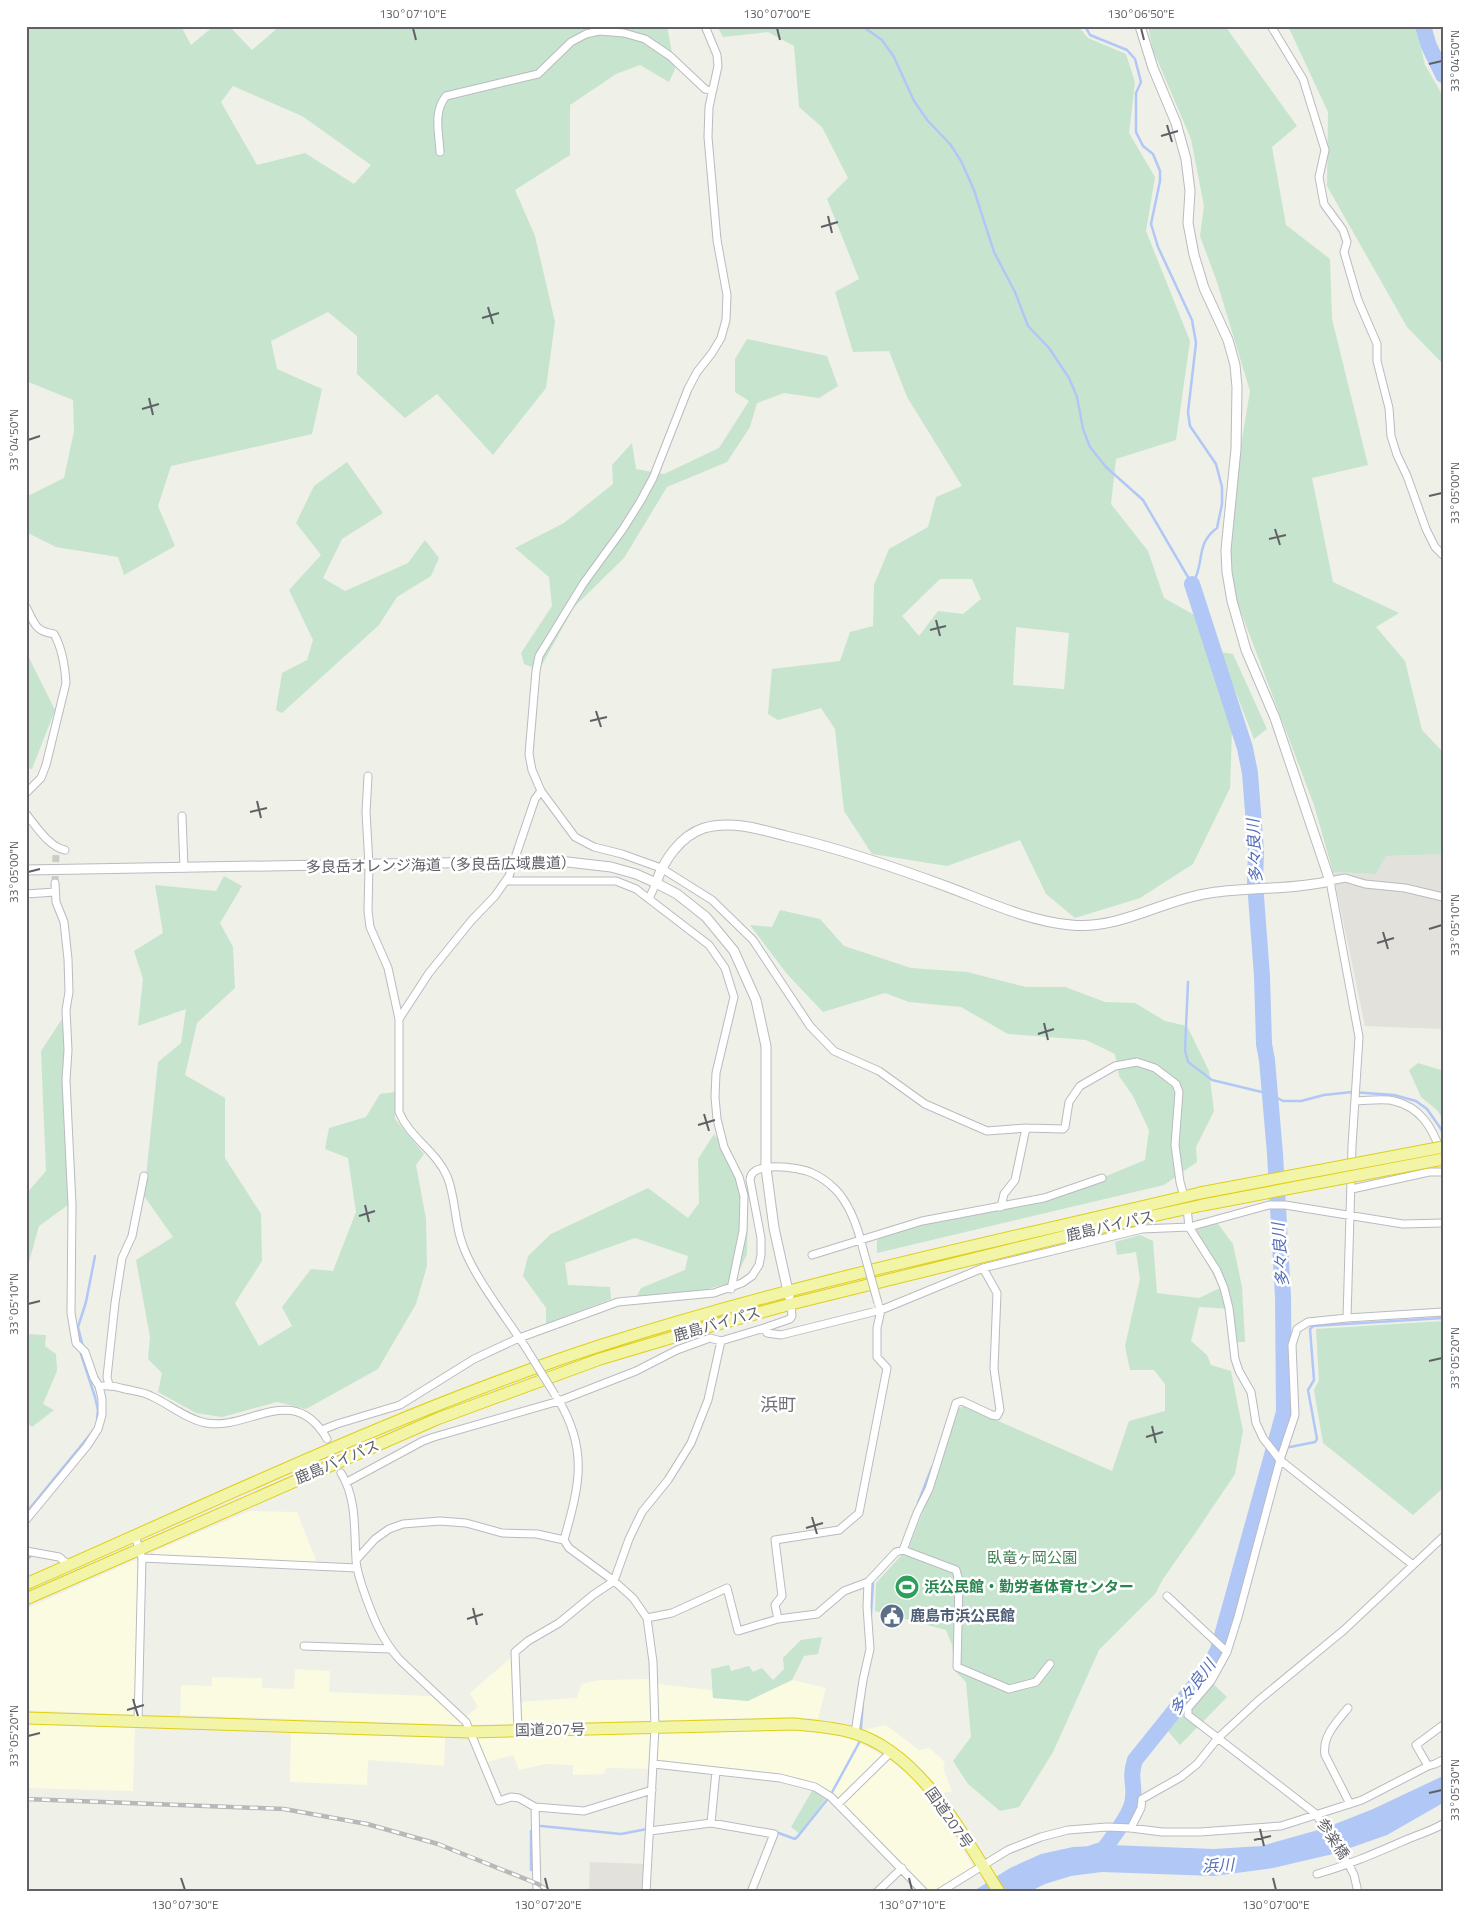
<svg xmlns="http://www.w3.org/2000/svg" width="1469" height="1918" viewBox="0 0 1469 1918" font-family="'Titillium Web','Noto Sans JP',sans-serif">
	<rect width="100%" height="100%" fill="#eff0e8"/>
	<!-- commercial -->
	<path fill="#fbfbe2" d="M250,1511L297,1512L317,1563L151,1556L155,1551Z
		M133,1561H139L135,1715L26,1710V1609Z
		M513,1656L516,1702L577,1698L581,1684L600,1680L650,1679V1683L711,1690L713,1698L748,1701L792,1680L826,1688L818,1719L792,1717L464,1725L180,1715L181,1685L212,1686V1677L262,1678V1688L294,1689L295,1669L330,1671L329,1692L431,1696L462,1720L478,1707L470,1693Z
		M26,1724L135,1728L133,1791L26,1788Z
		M886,1725L919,1750L929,1748L945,1762L943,1768L952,1791L943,1793L931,1779L911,1760L889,1744L863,1730Z
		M791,1729L824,1732L853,1739L889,1759L913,1779L939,1810L977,1873L944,1892H929L830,1793L817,1785L652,1761L651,1769L606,1768L604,1774L573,1775V1765L546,1764L519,1770L513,1755L481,1764L470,1738Z
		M291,1733L445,1738L444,1766L368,1760L367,1785L290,1782Z"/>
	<!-- industrial -->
	<path fill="#e2e1dc" d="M1443,854V1029L1365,1026L1333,872L1376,874L1386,856Z
		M590,1862L645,1864L643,1892H589Z"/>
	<!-- green -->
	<path fill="#c7e4ce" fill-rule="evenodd" d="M26,26H181L191,45L214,26H229L252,50L280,26H667L675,69L669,82L640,65L616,74L570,105V155L515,190L535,236L555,322L546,388L493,455L437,394L405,418L357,374V336L328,312L271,341L277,369L322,389L312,434L171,466L158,506L175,546L124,575L118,557L56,547L26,532V493L30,495L64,478L74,431L73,400L26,381ZM233,86L302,116L371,165L354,184L305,153L257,165L221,102Z
		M717,26H1078L1088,38L1126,54L1135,82L1129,133L1155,177L1146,231L1190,341L1176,440L1116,459L1111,504L1148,551L1164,598L1198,617L1232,732L1230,788L1193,864L1140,898L1075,918L1046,894L1020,840L947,866L872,854L844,811L835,729L821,708L778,720L768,714L772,669L840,661L850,632L873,626L874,585L889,549L928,527L936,497L962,486L907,397L889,351L853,352L835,292L859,279L827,199L848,178L822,127L799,107L794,46L768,32L723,37ZM940,579H972L981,599L963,614L938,611L919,636L902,616ZM1016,627L1069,633L1064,689L1013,685Z
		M1148,26H1225L1297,126L1272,147L1286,225L1330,259L1332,319L1368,465L1312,478L1333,582L1399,613L1376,627L1405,661L1422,730L1443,752V854L1386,856L1376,874L1333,872L1314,805L1227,575L1240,451L1250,391L1217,282L1200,236L1204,206L1191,139L1153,50Z
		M1288,26H1416L1425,65L1443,96V364L1407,327L1327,186L1328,112Z
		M747,339L827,356L838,386L819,398L784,393L757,403L750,427L727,462L667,487L624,558L574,607L543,663L534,668L524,664L521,653L552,606L549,577L515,548L564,523L613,484L612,465L632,443L636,469L664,474L719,448L749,401L735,392V359Z
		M347,462L383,513L342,539L323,578L345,591L408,563L425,540L439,558L431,576L397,597L379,625L282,713L276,710L282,673L307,660L313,640L289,590L321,555L296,523L314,486Z
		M26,652L55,710L32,769L26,768Z
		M1220,652L1233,654L1267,729L1254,739Z
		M224,876L242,886L220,923L233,947L235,988L197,1023L185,1075L225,1098V1158L261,1214L262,1261L235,1303L259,1346L292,1326L282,1307L311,1269L333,1271L356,1212L348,1158L325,1149L329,1128L366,1117L380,1094L395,1092V1119L424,1154L416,1165L426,1219L427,1266L416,1304L378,1369L306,1409L277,1402L222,1417L196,1413L158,1392L162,1373L148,1359L150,1337L136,1260L173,1237L144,1196L158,1062L181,1043L186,1009L138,1026L143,979L134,951L163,933L155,885L216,891Z
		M780,910L820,919L844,946L911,968L967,972L1026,987H1065L1105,1002L1135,1003L1165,1021L1187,1026L1209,1071L1214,1111L1196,1147L1197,1162L1164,1185L877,1253V1240L921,1217L1068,1192L1145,1160L1149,1130L1133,1096L1119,1076L1115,1054L1086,1040L1008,1034L961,1007L909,1002L885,993L823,1012L787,974L750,925L772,927Z
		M64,1016L68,1205L39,1226L26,1273V1194L46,1171L41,1051Z
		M1418,1063L1441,1070L1443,1079V1119L1437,1110L1421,1097L1409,1070Z
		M714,1134L738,1167L748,1202L747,1254L734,1282L704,1290L637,1296L641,1288L685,1270L688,1256L635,1238L565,1263L568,1285L610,1287L611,1299L546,1324V1308L523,1276L528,1256L551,1234L648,1188L688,1218L699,1203L698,1159Z
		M1213,1217L1233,1244L1242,1287L1245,1342H1235L1232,1309L1199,1307L1191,1341L1207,1355L1211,1365L1231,1371L1243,1431L1235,1474L1196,1532L1163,1579L1155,1594L1099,1650L1053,1752L1019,1807L1000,1811L968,1784L953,1761L971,1737L966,1682L955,1671L952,1645L946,1630L875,1611L876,1583L909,1547L932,1488L957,1409L964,1406L1112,1471L1129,1421L1165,1411V1384L1154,1370H1130L1125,1346L1140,1279L1136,1252L1117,1255L1115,1242L1140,1235L1153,1241L1157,1293L1199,1298L1220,1288L1196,1242V1220Z
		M1443,1321V1488L1413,1515L1323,1443L1314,1390L1319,1380L1316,1329Z
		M26,1334L46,1335L45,1346L56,1354L57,1371L43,1404L54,1410L32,1427L26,1422Z
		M822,1637L818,1654L804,1656L792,1680L748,1701L713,1698L711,1669L729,1665L731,1671L749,1666L753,1672L762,1668L773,1680L784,1669L783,1658L801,1640Z
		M1209,1680L1227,1697L1180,1745L1167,1730Z
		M813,1789L826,1798L800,1834L791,1827Z"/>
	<!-- water -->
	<path fill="#b1c8f7" d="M1443,1776V1803L1387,1835L1333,1854L1273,1868L1214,1876L1102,1872L1071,1876L1045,1884L1029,1892H972L1010,1868L1041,1854L1073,1847L1111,1845L1214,1849L1261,1846L1325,1828L1373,1809Z"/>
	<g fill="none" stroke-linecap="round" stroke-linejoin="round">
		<!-- stream -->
		<path stroke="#b1c8f7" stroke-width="2.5" d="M862,26L882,40L894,57L914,101L928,121L950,144L961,161L974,190L994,252L1015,292L1028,326L1049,348L1069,378L1077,397L1083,429L1090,447L1106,467L1143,500L1192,584
			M1085,26L1090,35L1127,50L1135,59L1141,82L1136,93V132L1143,146L1153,154L1160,171V181L1151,224L1158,247L1192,320L1196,343L1188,412L1190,426L1216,464L1222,487V504L1217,528C1195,544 1205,563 1193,583
			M1188,982L1185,1050L1188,1062L1212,1080L1270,1094L1283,1101H1301L1324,1095L1352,1092L1394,1095L1416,1101L1427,1109L1441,1129L1443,1134
			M95,1256L86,1302L78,1327L82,1343L81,1354L95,1397L98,1410L97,1419
			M1274,1448L1290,1447L1315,1442L1317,1439L1308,1390L1314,1380L1310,1329L1313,1326L1443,1318
			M918,1503L932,1467
			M26,1513L93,1431
			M26,1560L31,1556
			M871,1614L873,1583
			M861,1728L863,1701
			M541,1826L621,1834L647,1829
			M776,1832L795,1839L799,1835L830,1796L860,1741
			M531,1870V1831"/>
		<!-- river -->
		<path stroke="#b1c8f7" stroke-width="16" d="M1423,26L1429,46L1443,75
			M1089,1854L1104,1849C1113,1836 1132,1814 1133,1798C1135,1783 1129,1779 1135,1760L1208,1669L1218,1650L1284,1412L1283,1297L1275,1154L1267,1060L1264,1044L1262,976L1255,883L1256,851L1250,773L1245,748L1192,584"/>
		<!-- minor-tunnel -->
		<path stroke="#cbccc8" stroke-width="7" stroke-dasharray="7 3.5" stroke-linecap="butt" d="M55,883L56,854"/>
		<defs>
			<path id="minor" d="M705,26L717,55L718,66L709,107L708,137L717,240L727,295L726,320L721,338L712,353L697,372L688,389L653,478L640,502L623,529L583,584L539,656L536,671L529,754L532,770L541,791L575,837L594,847L622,854L661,868L712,900L753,940L810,1026L834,1051L879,1071L925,1104L987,1131L1026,1128L1063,1129L1065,1127L1069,1102L1080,1086L1115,1066L1137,1062L1155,1068L1176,1084L1179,1092L1175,1145L1180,1182L1184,1197
				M1271,26L1303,79L1325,150L1319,177L1324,204L1343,230L1347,242L1344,252L1358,300L1377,344V361L1389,408L1391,436L1397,455L1407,476L1426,529L1435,547L1443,555
				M440,152C439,132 433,112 446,96L538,74L571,42L586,34L599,31L624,33L645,39L670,56L705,89L712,91
				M26,607C35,623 34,631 54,634C62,648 65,667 66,683L46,765L41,778L26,793
				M368,776L366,812L369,865L368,911L370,927L388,968L399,1019V1112C410,1138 436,1151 447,1176C456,1198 454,1221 462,1243C473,1276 506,1317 526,1348
				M26,814C36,826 49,847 65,850
				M182,816L184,868
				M518,849L535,799L541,791
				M507,881H616L636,889L649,899L656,883
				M26,894L55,892
				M649,899L709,945L725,968L734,997L716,1073L715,1097L717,1119L724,1147L739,1177L744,1196L743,1231L731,1289
				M399,1019L429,973L471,921L495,896L509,876
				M1355,1101C1367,1101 1383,1098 1394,1101C1420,1107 1432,1127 1440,1150
				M1352,1189L1429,1172H1443
				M1001,1207L1004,1194L1015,1180L1026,1128
				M1187,1208L1189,1227L1217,1271L1224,1288L1229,1308L1235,1359L1239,1371L1251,1392L1256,1423L1263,1438L1280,1460L1413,1565
				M812,1255L922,1221L1044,1198L1102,1178
				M1347,1318L1352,1146L1359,1037L1330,881L1345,878L1365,884L1405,888L1443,897
				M764,1328L790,1319L792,1316L791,1304
				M109,1385L107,1377L115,1303L122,1258L132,1236L144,1176
				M99,1386C109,1385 116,1386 125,1389C134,1391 144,1392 151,1396C169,1404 186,1419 206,1423C249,1431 293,1380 327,1439
				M558,1399C589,1451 579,1486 564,1540
				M322,1430L337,1424L400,1405L474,1359L519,1338L618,1302L714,1293L742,1283L752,1276L759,1265L761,1255V1238L750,1180C751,1160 799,1167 812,1173C821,1177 828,1182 835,1189C850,1204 858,1228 863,1249
				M341,1473C357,1499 354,1530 356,1559C356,1569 360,1579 363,1589C372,1615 381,1639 400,1660L466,1722L499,1801L511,1797L519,1798L535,1807L584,1811L652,1790
				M347,1482L423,1441L434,1437L559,1401L636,1371L677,1350L710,1338L721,1341L764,1328L767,1333L781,1335L881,1310L983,1268L1142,1229L1189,1227L1269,1205H1285L1403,1224L1443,1223
				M26,1520L87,1446L98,1429L102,1415V1399L99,1386L94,1378L85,1352L76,1343L71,1313L72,1205L66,1080L68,1050L66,1010L69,992L68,959L64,922L56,902L55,883
				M135,1536L142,1558L138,1722
				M903,1550L917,1513L929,1489L956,1403L962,1401L992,1415L997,1416L1000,1410L994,1369L997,1293L983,1268
				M26,1551L59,1557L69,1565
				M142,1558L357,1568
				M356,1560L375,1539L389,1529L403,1524L440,1521L466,1523L502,1533L537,1534L564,1540L569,1548L614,1581L633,1598L647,1618L653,1662L655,1727L646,1892
				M1167,1596L1227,1652
				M647,1618L672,1613L727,1588L738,1631L778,1619L775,1605L782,1596L775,1540L839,1530L859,1513L887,1368L877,1357V1328L881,1310L879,1306
				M778,1619L817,1614L844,1591L868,1582L896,1552L903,1550L956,1570L959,1581L957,1667L1009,1689L1036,1682L1050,1664
				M304,1646L390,1649
				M1348,1708C1336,1723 1322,1736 1325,1755L1350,1804
				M518,1731L515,1652L528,1641L559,1623L593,1595L614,1581L629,1539L642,1512L668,1480L691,1443L708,1400L721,1341
				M855,1733L863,1680L870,1649L867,1607L868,1582
				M654,1764L780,1778L815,1787L831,1797L924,1892
				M1428,1766L1416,1745L1443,1725
				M838,1804L891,1752
				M535,1807L537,1892
				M711,1823L716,1771
				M1131,1828L1141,1808L1142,1799L1181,1777L1197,1764L1218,1738L1259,1700L1344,1630L1443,1537
				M650,1831L711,1823L774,1834L751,1892
				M1317,1874C1349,1865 1378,1852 1408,1839C1420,1834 1431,1831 1443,1824
				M877,1892L902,1868
				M940,1892L1008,1850L1041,1837L1068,1830L1107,1827L1131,1828L1162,1832H1200L1281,1826L1362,1800L1428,1766L1435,1764L1443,1760
				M1358,1892L1354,1875L1349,1865L1316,1814L1188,1715V1708L1211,1681L1227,1652L1238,1617L1280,1460L1295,1415L1292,1345L1297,1329L1308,1322L1347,1318L1443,1312"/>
			<path id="tertiary" d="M26,870L559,861L611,867L636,874L656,883L677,894L706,917L734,951L756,1000L766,1046V1168L774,1228L789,1296
				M656,883C664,860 680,836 704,828C731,820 760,829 786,836C842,849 894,867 948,887C988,902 1028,921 1071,925C1120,930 1161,900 1210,893C1248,887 1293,890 1330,881L1275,718L1246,650L1232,601L1227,572L1226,550L1236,449L1237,387L1235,365L1228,340L1204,288L1194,255L1188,223L1190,191L1186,159L1176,123L1153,68L1140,26"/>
			<path id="trunk" d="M26,1584C216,1501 405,1409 602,1345C798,1282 1000,1241 1200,1193
				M26,1599L437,1419L600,1359L704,1328L791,1304L1107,1226L1203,1205
				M26,1718L470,1732L793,1724C814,1726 834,1727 854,1733C922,1754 963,1836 999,1892"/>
		</defs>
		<!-- minor casing -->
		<use href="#minor" stroke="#babbc0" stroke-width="9"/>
		<!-- tertiary casing -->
		<use href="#tertiary" stroke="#babbc0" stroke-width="11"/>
		<!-- trunk casing -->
		<use href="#trunk" stroke="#dfcf18" stroke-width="13"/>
		<!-- minor -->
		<use href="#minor" stroke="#fff" stroke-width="7"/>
		<!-- tertiary -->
		<use href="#tertiary" stroke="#fff" stroke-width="9"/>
		<!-- trunk -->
		<use href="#trunk" stroke="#f2f4a8" stroke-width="11"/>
		<defs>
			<path id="rail" d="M26,1799L284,1809L367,1824L438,1844L538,1884L550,1892"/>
		</defs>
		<!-- rail casing -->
		<use href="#rail" stroke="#b7b8b8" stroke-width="4.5"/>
		<!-- rail -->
		<use href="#rail" stroke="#fff" stroke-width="2.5" stroke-dasharray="8" stroke-linecap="butt"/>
		<defs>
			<path id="minor-bridge" d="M509,876L518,849
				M863,1249L878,1303
				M526,1348L555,1395"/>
			<path id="trunk-bridge" d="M1200,1193L1443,1147
				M1203,1205L1443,1159"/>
		</defs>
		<!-- minor-bridge casing -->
		<use href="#minor-bridge" stroke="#babbc0" stroke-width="9" stroke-linecap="butt"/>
		<!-- trunk-bridge casing -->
		<use href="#trunk-bridge" stroke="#dfcf18" stroke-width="13" stroke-linecap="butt"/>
		<!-- minor-bridge -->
		<use href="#minor-bridge" stroke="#fff" stroke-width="7"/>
		<!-- trunk-bridge -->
		<use href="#trunk-bridge" stroke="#f2f4a8" stroke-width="11"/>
	</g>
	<!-- ticks -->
	<path fill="none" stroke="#5f6166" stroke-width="2" d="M413,28L416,40M777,28L780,40M1141,28L1144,40M1429,64L1442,61M1167,125L1172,142M1161,136L1178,131M828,216L832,233M821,227L838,222M488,307L493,324M482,318L499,313M149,398L153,415M142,409L159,404M28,440L40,436M1429,496L1442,493M1275,529L1280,545M1269,539L1286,535M936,620L940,636M930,630L946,626M596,711L601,727M590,721L607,717M257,801L261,818M250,812L267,808M28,872L40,869M1429,929L1442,925M1383,932L1388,949M1377,943L1394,938M1044,1023L1048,1040M1038,1034L1054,1029M704,1114L709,1131M698,1125L715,1120M365,1205L369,1222M359,1216L375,1211M28,1304L40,1301M1429,1361L1442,1358M1152,1426L1156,1443M1146,1437L1163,1432M812,1517L817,1534M806,1528L823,1523M473,1608L477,1625M467,1619L483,1614M133,1699L138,1716M127,1710L144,1705M28,1736L40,1733M1429,1793L1442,1790M1260,1829L1264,1846M1254,1840L1271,1836M181,1878L185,1890M545,1878L548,1890M909,1878L912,1890M1273,1878L1276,1890"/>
	<!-- icons -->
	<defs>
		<symbol id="stadium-disc" viewBox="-11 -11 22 22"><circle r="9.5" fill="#2e9e5b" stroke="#fff"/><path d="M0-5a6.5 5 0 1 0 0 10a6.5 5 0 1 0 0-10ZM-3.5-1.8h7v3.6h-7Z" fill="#fff"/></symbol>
		<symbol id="civic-disc" viewBox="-11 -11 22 22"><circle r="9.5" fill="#5c6f8a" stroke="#fff"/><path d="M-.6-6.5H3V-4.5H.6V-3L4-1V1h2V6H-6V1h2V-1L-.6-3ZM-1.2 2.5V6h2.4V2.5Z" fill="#fff"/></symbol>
	</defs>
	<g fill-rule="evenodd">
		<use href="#stadium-disc" x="893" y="1573" width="28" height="28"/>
		<use href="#civic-disc" x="878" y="1602" width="28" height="28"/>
	</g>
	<g text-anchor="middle" stroke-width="5" stroke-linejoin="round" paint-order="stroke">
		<!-- street labels -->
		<g font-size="15" fill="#5f6166" stroke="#fff">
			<text transform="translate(441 865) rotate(-1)" y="5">多良岳オレンジ海道（多良岳広域農道）</text>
			<text transform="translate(1110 1226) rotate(-13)" y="5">鹿島バイパス</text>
			<text transform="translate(717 1324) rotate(-16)" y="5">鹿島バイパス</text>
			<text transform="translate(337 1462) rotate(-23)" y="5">鹿島バイパス</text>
			<text transform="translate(550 1730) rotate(-1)" y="5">国道207号</text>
			<text transform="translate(949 1818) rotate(55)" y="5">国道207号</text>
			<text transform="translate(1333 1839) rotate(57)" y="5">参楽橋</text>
		</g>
		<!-- park labels -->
		<g font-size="15" fill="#3e7f50" stroke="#fff">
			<text x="1032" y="1563">臥竜ヶ岡公園</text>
		</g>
		<!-- leisure labels -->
		<g font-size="15" font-weight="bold" fill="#27864d" stroke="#fff" text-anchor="start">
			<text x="924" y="1592">浜公民館・勤労者体育センター</text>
		</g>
		<!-- service labels -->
		<g font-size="15" font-weight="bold" fill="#4e5e75" stroke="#fff" text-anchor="start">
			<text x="910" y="1621">鹿島市浜公民館</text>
		</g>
		<!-- water labels -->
		<g font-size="16" font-style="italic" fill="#556eb9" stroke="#fff">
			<text transform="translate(1254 851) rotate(-93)" y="6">多々良川</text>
			<text transform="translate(1280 1255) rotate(-94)" y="6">多々良川</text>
			<text transform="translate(1192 1687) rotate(-53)" y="6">多々良川</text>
			<text transform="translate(1218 1865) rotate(-3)" y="6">浜川</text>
		</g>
		<!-- quarter labels -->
		<g font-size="18" fill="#707278" stroke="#fff">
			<text x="778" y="1411">浜町</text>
		</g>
	</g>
	<!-- border -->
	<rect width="1469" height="1918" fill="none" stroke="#ffffff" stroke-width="55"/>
	<rect x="28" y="28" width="1414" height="1862" fill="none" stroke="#5f6166" stroke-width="2"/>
	<g font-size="12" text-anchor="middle" fill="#5f6166">
		<text x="413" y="18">130°07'10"E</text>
		<text x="777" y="18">130°07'00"E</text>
		<text x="1141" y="18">130°06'50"E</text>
		<text transform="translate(1455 61) rotate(-90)" y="4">33°04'50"N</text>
		<text transform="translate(14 440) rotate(-90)" y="4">33°04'50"N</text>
		<text transform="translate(1455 493) rotate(-90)" y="4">33°05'00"N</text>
		<text transform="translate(14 872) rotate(-90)" y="4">33°05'00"N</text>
		<text transform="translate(1455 925) rotate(-90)" y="4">33°05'10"N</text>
		<text transform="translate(14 1304) rotate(-90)" y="4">33°05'10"N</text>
		<text transform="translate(1455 1358) rotate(-90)" y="4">33°05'20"N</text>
		<text transform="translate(14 1736) rotate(-90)" y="4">33°05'20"N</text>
		<text transform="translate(1455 1790) rotate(-90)" y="4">33°05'30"N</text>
		<text x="185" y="1909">130°07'30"E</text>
		<text x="548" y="1909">130°07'20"E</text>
		<text x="912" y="1909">130°07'10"E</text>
		<text x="1276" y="1909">130°07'00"E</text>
	</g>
</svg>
